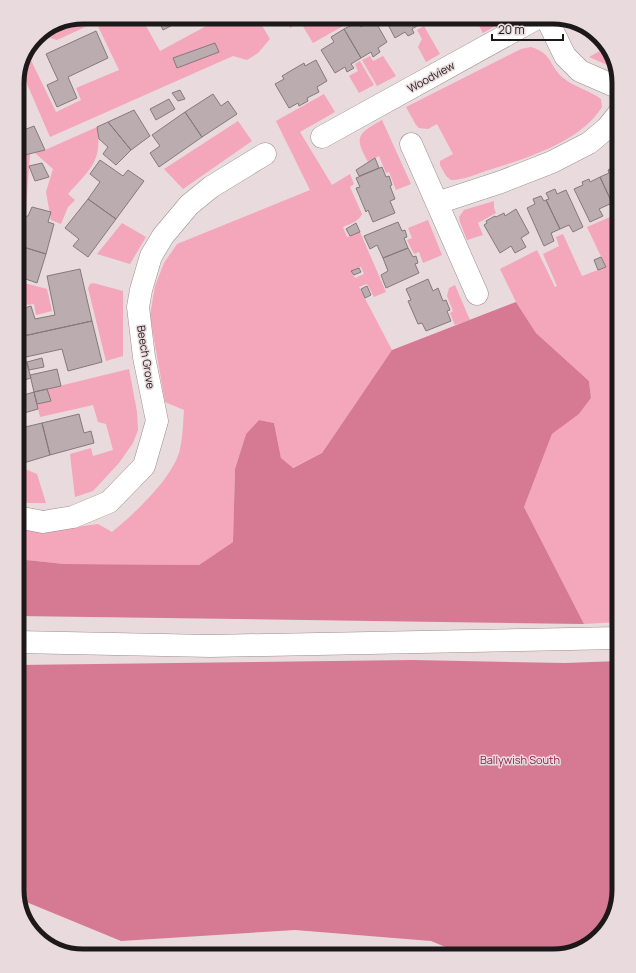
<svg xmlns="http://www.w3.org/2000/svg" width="636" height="973" viewBox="0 0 636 973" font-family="Manrope,sans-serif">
	<rect width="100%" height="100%" fill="#e9dadd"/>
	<!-- green -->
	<path fill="#f4a6ba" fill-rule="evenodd" d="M83,17H141L160,51L223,17H257L270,39L258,53L247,60L233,56L50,137L21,70L28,54L56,112L81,100L76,88L119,70L96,22L57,40L40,35Z
		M283,17H359L313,43L301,23L290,28Z
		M474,17H511L483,33Z
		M424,26L440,54L426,62L418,47L422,39L417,30Z
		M531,47C553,54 548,64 562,77C574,87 589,90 601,99L602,107C580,142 527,158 489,170C476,174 464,180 451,180L446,176L440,165V161L453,154L437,124L428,129L419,128L416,125L406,107L521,49Z
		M607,47L610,50L615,67H612L589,57Z
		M370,56L373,61L383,56L396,76L377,86L362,60Z
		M360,61L374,85L359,93L349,76L358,71L355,64Z
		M324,94L335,112L300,132L332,185L350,174L354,184L350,187L362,214C359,221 350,224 343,227L347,237L360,232L386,292L374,297L367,284L359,287L392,350L322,453L292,468L281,458L274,423L259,420L246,434L235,469L233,542L199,565L64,564L17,559V526L39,532L98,524L112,532C134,514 174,477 180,449C183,437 183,422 184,410L165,402L150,316L155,286L164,263L177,244L310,190L276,121ZM361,267L364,274L355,278L351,271Z
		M382,120L411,184L396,190L389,172L386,173L379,156L368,162C354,137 357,134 382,120Z
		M238,121L252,141L183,189L164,169Z
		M97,127C103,162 89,170 68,194L75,200L68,207L61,224L51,220L46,192L53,169L35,153L45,150Z
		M30,154L26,209L23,217L17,219V157Z
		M494,201V208L496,213L478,223L483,235L467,240L460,222L459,217L464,210Z
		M617,214L619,217V622L584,624L524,507L552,434L579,414L591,398L589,381L536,333L516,302L500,269L537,250L555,287L557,286L543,254L559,246L556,237L563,234L582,276L606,267L587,227Z
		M428,220L442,255L423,263L419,252L414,254L407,240L412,238L408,228Z
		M122,223L146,237L130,264L97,254Z
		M17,281L47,289L52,311L36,315L34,304L17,306Z
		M93,283L123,291V356L106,361L88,288L90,284Z
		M455,285L470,320L455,325L450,313L453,311L447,296L449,288Z
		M129,369L137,412L138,430L133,443L119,463L93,491L75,497L70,454L91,448L93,456L113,450L106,424L98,422L93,405L40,417L37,404L50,401L47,389Z
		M17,469H25L37,474L46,503H29L17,501Z"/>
	<!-- forest -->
	<path fill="#d67992" d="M516,302L536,333L589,381L591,398L579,414L552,434L524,507L584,624L17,616V559L64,564L199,565L233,542L235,469L246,434L259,420L274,423L281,458L293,468L322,453L392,350Z
		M413,660L565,663L619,661V890L610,923L586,947L553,956H467L431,941L295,930L121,941L19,899L17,890V665Z"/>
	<!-- building -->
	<path fill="#bbacaf" stroke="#86787b" d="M157,17H188L163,30Z
		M384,17H419L422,23L412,29L414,33L408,36L405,32L395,38Z
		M419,17H441V18L434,22L432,18L422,23Z
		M374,19L387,42L378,48L380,52L373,57L371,52L361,58L344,29L358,22L361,27Z
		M344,29L361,58L351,64L354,68L347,72L345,67L335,73L321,50L334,42L331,37Z
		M96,31L108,58L68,77L77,98L57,107L47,85L58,80L46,54Z
		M215,43L219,52L177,68L173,58Z
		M316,60L327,81L317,87L319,92L307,98L308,101L299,106L298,103L289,108L275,84L284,79L282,76L304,63L305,66Z
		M180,90L185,99L178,101L172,93Z
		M213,94L221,106L228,101L237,114L202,137L185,112Z
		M169,99L175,109L156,120L150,109Z
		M134,110L150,136L131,150L108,122Z
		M185,112L202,137L159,167L150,153L160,146L152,135Z
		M17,122L21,131L34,126L45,150L17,157Z
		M108,122L131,150L116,165L103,154L108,147L99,139L97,127Z
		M375,158L379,168L359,176L356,170Z
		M100,160L123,176L128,170L144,181L116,219L88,199L100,182L90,174Z
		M42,163L49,177L35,181L29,166Z
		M382,167L386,177L389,176L392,185L390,186L395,199L390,201L395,213L373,222L368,210L366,212L356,188L360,187L356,178Z
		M614,167L615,170L619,168V199L612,203L600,177L609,173L608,170Z
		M600,177L612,203L599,209L603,216L590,222L574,189L583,185L582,182L589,179L590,182Z
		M555,189L557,194L566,190L583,227L573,232L569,225L560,229L546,200L549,199L546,193Z
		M541,196L544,201L546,200L560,229L551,233L554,241L544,246L527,208L535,204L533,199Z
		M88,199L116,219L88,257L73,246L79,239L65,228Z
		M32,207L51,212L48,222L54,224L46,254L17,245V239L23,217L28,216Z
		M516,209L529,233L521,238L526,247L515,253L511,246L500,253L484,225L487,223L486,221L495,216L496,217L504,213L505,216Z
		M398,222L402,231L405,230L407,237L404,238L408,248L383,258L377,245L370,249L364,236Z
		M356,223L360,232L350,236L346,229Z
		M17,245L46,254L37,283L17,276Z
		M408,248L413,257L416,256L418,263L415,264L419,273L386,288L381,275L388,271L383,258Z
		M601,257L606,267L598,270L594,260Z
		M359,268L361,272L354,275L351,271Z
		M80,269L92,321L19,337L17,328V310L31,306L35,319L55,315L47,276Z
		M428,279L433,291L438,288L443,301L446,300L450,310L447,311L451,321L426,331L422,323L418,324L408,301L411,300L406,289Z
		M367,286L371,295L365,298L361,289Z
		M92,321L102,362L68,371L62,349L26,357L19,337Z
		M17,337H19L31,378L17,382Z
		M42,358L44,367L29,370L27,362Z
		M57,369L61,386L34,392L30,375Z
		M47,389L51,401L37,404L34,392Z
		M34,392L38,409L17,415V397Z
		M79,414L84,433L91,431L94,443L50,455L42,423Z
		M42,423L50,455L17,465V429Z"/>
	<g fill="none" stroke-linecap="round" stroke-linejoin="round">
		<defs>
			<path id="street" d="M546,17L565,56L580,71L619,88
				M322,137L539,17
				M411,144L477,294
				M437,203L501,182L552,162L589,143L607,128L619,113
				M17,517L43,522L73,517L109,502L144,466L157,421L144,357L138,307L141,290L151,256L163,236L189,205L211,187L265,154"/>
			<path id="secondary" d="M17,642L211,646L619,638"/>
		</defs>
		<!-- street casing -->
		<use href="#street" stroke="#9d8e91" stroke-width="23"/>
		<!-- secondary casing -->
		<use href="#secondary" stroke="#9d8e91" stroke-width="23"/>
		<!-- street -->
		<use href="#street" stroke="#fff" stroke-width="22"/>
		<!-- secondary -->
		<use href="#secondary" stroke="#fff" stroke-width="22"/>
	</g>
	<g text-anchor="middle" stroke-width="3" stroke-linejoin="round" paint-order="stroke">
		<!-- street labels -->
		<g font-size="11" fill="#1d1819" stroke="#e9dadd">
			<text transform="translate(431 77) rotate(-29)" y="4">Woodview</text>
			<text transform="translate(146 357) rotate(81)" y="4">Beech Grove</text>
		</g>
		<!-- park labels -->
		<g font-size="11" fill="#8f204a" stroke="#e9dadd">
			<text x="520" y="764">Ballywish South</text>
		</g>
	</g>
	<!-- crop -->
	<path d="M0 0H636V973H0ZM83 24H553A59 59 0 0 1 612 83V890A59 59 0 0 1 553 949H83A59 59 0 0 1 24 890V83A59 59 0 0 1 83 24Z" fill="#e9dadd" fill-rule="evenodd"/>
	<path fill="none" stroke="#1d1819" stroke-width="5" d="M83 24H553A59 59 0 0 1 612 83V890A59 59 0 0 1 553 949H83A59 59 0 0 1 24 890V83A59 59 0 0 1 83 24Z"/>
	<!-- scale -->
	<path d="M492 34v6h71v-6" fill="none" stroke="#1d1819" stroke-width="2"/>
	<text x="498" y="34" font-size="12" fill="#1d1819" stroke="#e9dadd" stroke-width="3" paint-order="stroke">20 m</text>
</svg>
